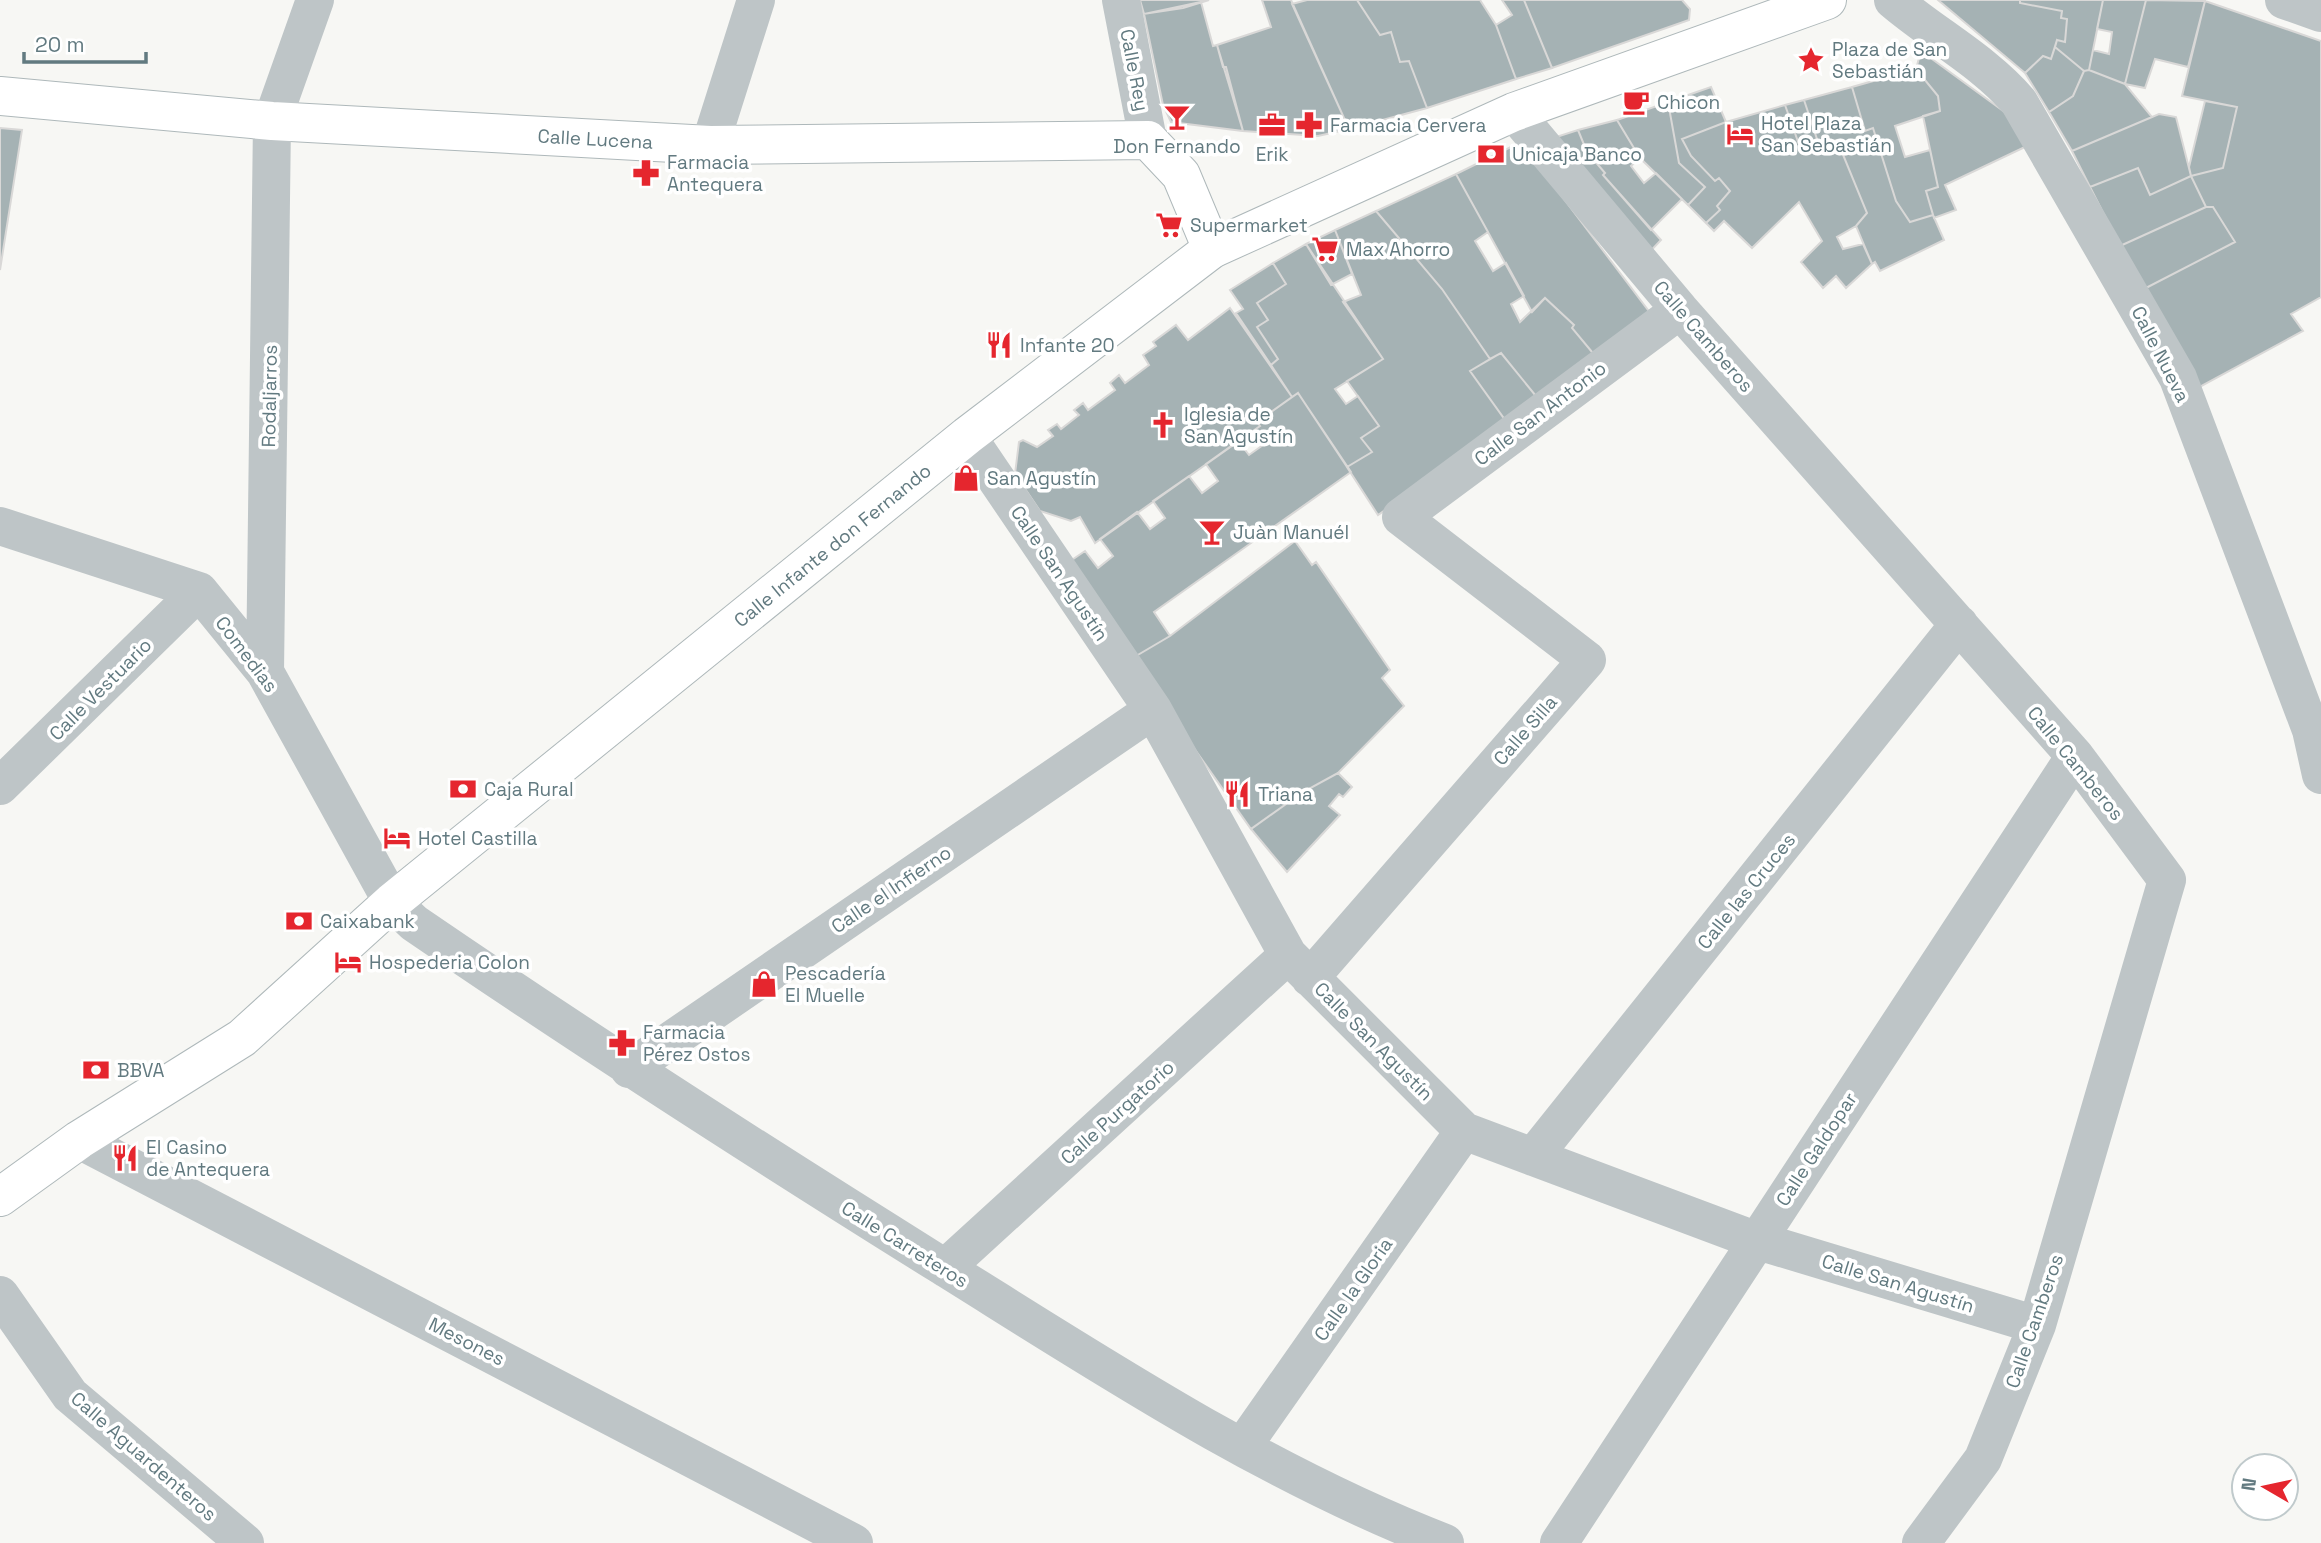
<svg xmlns="http://www.w3.org/2000/svg" width="2321" height="1543" viewBox="0 0 2321 1543" font-family="'Space Grotesk',sans-serif">
	<rect width="100%" height="100%" fill="#f7f7f4"/>
	<!-- building -->
	<path fill="#a5b2b4" stroke="#d9d8d7" stroke-width="2" d="M1140,0H1209L1183,8L1144,14Z
		M1262,0H1291L1349,129L1318,136L1243,131L1217,45L1271,27Z
		M1307,0H1357L1380,35L1391,32L1400,62L1409,61L1427,108L1349,129L1292,4Z
		M1357,0H1480L1496,25L1516,79L1427,108L1409,61L1400,62L1391,32L1380,35Z
		M1502,0H1524L1552,68L1516,79L1496,25L1512,15Z
		M1524,0H1682L1690,9L1689,20L1552,68Z
		M1938,0H2020V3L2062,11L2061,18L2067,19L2065,42L2057,40L2051,59L2043,56L2025,73Z
		M2020,0H2103L2089,70L2084,71L2055,47L2057,40L2065,42L2067,19L2061,18L2062,11L2020,3Z
		M2103,0H2146L2125,84L2089,70L2093,50L2109,54L2112,32L2097,29Z
		M2146,0L2205,1L2188,67L2155,59L2145,88L2125,84Z
		M2205,1L2321,41V297L2291,314L2303,331L2196,389L2142,290L2235,242L2213,207H2206L2191,176L2223,168L2237,107L2182,96Z
		M1201,2L1213,46L1217,45L1223,67H1226L1243,131L1171,122L1163,105L1144,14Z
		M2055,47L2084,71L2073,96L2049,112L2025,73L2043,56L2051,59Z
		M1921,51L2006,113L2027,146L1945,185L1956,210L1934,218L1926,191L1938,187L1923,116L1940,111L1938,96L1916,69Z
		M1916,69L1938,96L1940,111L1895,126L1905,157L1930,150L1938,187L1926,191L1933,215L1910,222L1896,201L1873,128L1865,131L1852,87Z
		M2089,70L2125,84L2152,117L2072,151L2049,112L2073,96L2084,71Z
		M1711,87L1726,122L1682,139L1691,156L1715,181L1719,178L1730,191L1717,206L1720,210L1706,223L1688,205L1705,187L1679,163L1668,102Z
		M1852,87L1865,131L1873,128L1896,201L1910,222L1933,215L1944,240L1880,271L1875,262L1872,264L1856,226L1867,213L1837,140L1819,145L1804,100Z
		M1804,100L1819,145L1801,150L1785,105Z
		M2205,101L2237,107L2223,168L2191,176L2189,167Z
		M1668,102L1679,163L1705,187L1688,205L1640,158L1617,120Z
		M1785,105L1801,150L1837,140L1867,213L1856,226L1837,237L1843,249L1863,244L1872,264L1846,288L1836,276L1823,288L1801,262L1822,241L1799,202L1752,248L1724,221L1714,231L1706,223L1720,210L1717,206L1730,191L1719,178L1715,181L1691,156L1682,139L1726,122Z
		M2159,114L2176,117L2191,176L2150,195L2138,168L2090,187L2072,151Z
		M1617,120L1640,158L1631,166L1644,183L1656,173L1682,199L1651,230L1603,175L1605,173L1587,152L1578,130Z
		M0,128L22,130L0,270Z
		M1578,130L1587,152L1605,173L1603,175L1661,240L1643,259L1550,139Z
		M1521,142L1654,318L1597,358L1572,328L1574,325L1545,298L1532,312L1456,174Z
		M2138,168L2150,195L2191,176L2206,207L2120,246L2090,187Z
		M1456,174L1488,232L1475,241L1493,271L1506,263L1524,296L1511,304L1520,322L1545,298L1574,325L1572,328L1597,358L1540,401L1501,353L1490,359L1442,289L1376,211Z
		M2206,207H2213L2235,242L2142,290L2120,246Z
		M1376,211L1442,289L1490,359L1470,371L1508,424L1378,515L1347,467L1372,452L1361,438L1379,426L1347,381L1383,359L1343,302L1361,295L1335,230Z
		M1335,230L1352,274L1331,285L1306,244Z
		M1306,244L1383,359L1335,389L1346,404L1358,396L1379,426L1361,438L1372,452L1347,467L1298,393L1292,397L1271,365L1278,359L1257,327L1268,320L1257,303L1286,284L1273,263Z
		M1273,263L1286,284L1257,303L1268,320L1257,327L1278,359L1271,365L1236,313L1243,309L1230,290Z
		M1230,308L1292,397L1257,422L1260,426L1095,543L1080,517L1071,521L1040,511L1015,474L1019,442L1023,440L1037,447L1053,436L1048,430L1057,424L1061,429L1079,415L1074,410L1083,403L1088,410L1115,390L1110,383L1119,375L1125,383L1149,365L1143,355L1156,346L1153,342L1176,325L1188,340Z
		M1501,353L1540,401L1508,424L1470,371Z
		M1298,393L1351,472L1154,612L1170,636L1131,659L1066,564L1085,551L1098,568L1113,556L1100,539L1137,512L1150,529L1165,518L1153,501L1189,476L1202,493L1218,481L1206,464L1238,441L1249,455L1263,445L1253,431L1260,426L1257,422Z
		M1295,541L1312,565L1316,562L1390,670L1382,678L1404,706L1338,773L1303,792L1251,829L1131,659L1170,636Z
		M1338,773L1352,787L1343,797L1339,794L1329,806L1340,815L1287,872L1251,829L1303,792Z"/>
	<g fill="none" stroke-linecap="round" stroke-linejoin="round">
		<defs>
			<g id="secondary">
				<path id="s1" d="M0,96L272,121L710,145L1148,140L1181,175L1212,249"/>
				<path id="s2" d="M0,1197L79,1140L242,1038L392,902L967,436L1212,249L1514,112L1827,0"/>
			</g>
		</defs>
		<!-- secondary casing -->
		<use href="#secondary" stroke="#aeb8ba" stroke-width="40"/>
		<!-- street -->
		<path stroke="#bec5c7" stroke-width="38" d="M1121,0L1148,140
			M1893,0C1934,35 1984,61 2019,102L2178,378L2311,730L2321,775
			M2284,0L2321,13
			M1514,112L1680,310L2075,756L2167,880L2037,1325L1983,1459L1921,1543
			M710,145L756,0
			M967,436L1153,710L1288,955L1464,1131L1755,1240L2037,1325
			M0,526L199,591L265,672L392,902L414,923C588,1042 764,1155 942,1266C1104,1367 1266,1474 1445,1543
			M265,672L272,121L315,0
			M0,786L199,591
			M1310,978L1587,660L1401,517L1680,310
			M629,1069L1153,710
			M79,1140L854,1543
			M1533,1157L1959,624
			M945,1268L1288,955
			M0,1295L70,1395L245,1543
			M1243,1446L1464,1131
			M1559,1543L2075,756"/>
		<!-- secondary -->
		<use href="#secondary" stroke="#fff" stroke-width="38"/>
	</g>
	<!-- icons -->
	<defs>
		<symbol id="sight-bare" viewBox="-9 -9 18 18"><path d="M0-6L1.8-2.2L6-1.7L2.9 1.2L3.7 5.4L0 3.3L-3.7 5.4L-2.9 1.2L-6-1.7L-1.8-2.2Z" fill="#e5262e" stroke="#fff" stroke-width="2.5" paint-order="stroke"/></symbol>
		<symbol id="cafe-bare" viewBox="-9 -9 18 18"><path d="M-5.5-4.5H6V0H3Q3 3.5 0 3.5H-2.5Q-5.5 3.5-5.5 0ZM3-3.2v2h1.7v-2ZM-6 4.5H4V6H-6Z" fill="#e5262e" stroke="#fff" stroke-width="2.5" paint-order="stroke"/></symbol>
		<symbol id="bar-bare" viewBox="-9 -9 18 18"><path d="M-6-5H6L.8 .8V4.5H3.5V6h-7V4.5H-.8V.8Z" fill="#e5262e" stroke="#fff" stroke-width="2.5" paint-order="stroke"/></symbol>
		<symbol id="office-bare" viewBox="-9 -9 18 18"><path d="M-6-3h4V-5.5h4V-3h4V5H-6ZM-1-4.5V-3h2v-1.5ZM-6 0V1H6V0Z" fill="#e5262e" stroke="#fff" stroke-width="2.5" paint-order="stroke"/></symbol>
		<symbol id="pharmacy-bare" viewBox="-9 -9 18 18"><path d="M-2-6h4v4h4v4h-4v4h-4v-4h-4v-4h4Z" fill="#e5262e" stroke="#fff" stroke-width="2.5" paint-order="stroke"/></symbol>
		<symbol id="hotel-bare" viewBox="-9 -9 18 18"><path d="M-6-4.5h1.5V1H6V5H4.5V3h-9V5H-6ZM-4 0a1.8 1.8 0 1 1 3.6 0ZM.5 0V-2.5h3Q6-2.5 6 0Z" fill="#e5262e" stroke="#fff" stroke-width="2.5" paint-order="stroke"/></symbol>
		<symbol id="bank-bare" viewBox="-9 -9 18 18"><path d="M-6-4H6V4H-6ZM0-2.3a2.3 2.3 0 1 0 0 4.6a2.3 2.3 0 1 0 0-4.6Z" fill="#e5262e" stroke="#fff" stroke-width="2.5" paint-order="stroke"/></symbol>
		<symbol id="supermarket-bare" viewBox="-9 -9 18 18"><path d="M-6-5.5h2.5l.6 2H6L4.5 2H-2.5L-4.4-4H-6ZM-1.5 3.2a1.3 1.3 0 1 0 .1 0ZM3 3.2a1.3 1.3 0 1 0 .1 0Z" fill="#e5262e" stroke="#fff" stroke-width="2.5" paint-order="stroke"/></symbol>
		<symbol id="restaurant-bare" viewBox="-9 -9 18 18"><path d="M-5-6h1v4h1v-4h1v4h1v-4h1v5L-1.5 .5V6h-2V.5L-5-1ZM5-6V6H3V1.5H1.5Q1.5-4 5-6Z" fill="#e5262e" stroke="#fff" stroke-width="2.5" paint-order="stroke"/></symbol>
		<symbol id="church-bare" viewBox="-9 -9 18 18"><path d="M-1.2-6h2.4v3.5h3.3v2.4h-3.3V6h-2.4V-.1h-3.3v-2.4h3.3Z" fill="#e5262e" stroke="#fff" stroke-width="2.5" paint-order="stroke"/></symbol>
		<symbol id="shop-bare" viewBox="-9 -9 18 18"><path d="M-5-2.5h2.3a2.7 3.5 0 0 1 5.4 0H5L5.5 6h-11ZM-1.5-2.5h3a1.5 2.3 0 0 0-3 0Z" fill="#e5262e" stroke="#fff" stroke-width="2.5" paint-order="stroke"/></symbol>
	</defs>
	<g fill-rule="evenodd">
		<use href="#sight-bare" x="1792" y="41" width="38" height="38"/>
		<use href="#cafe-bare" x="1617" y="83" width="38" height="38"/>
		<use href="#bar-bare" x="1158" y="98" width="38" height="38"/>
		<use href="#office-bare" x="1253" y="106" width="38" height="38"/>
		<use href="#pharmacy-bare" x="1290" y="106" width="38" height="38"/>
		<use href="#hotel-bare" x="1721" y="115" width="38" height="38"/>
		<use href="#bank-bare" x="1472" y="135" width="38" height="38"/>
		<use href="#pharmacy-bare" x="627" y="154" width="38" height="38"/>
		<use href="#supermarket-bare" x="1150" y="206" width="38" height="38"/>
		<use href="#supermarket-bare" x="1306" y="230" width="38" height="38"/>
		<use href="#restaurant-bare" x="980" y="326" width="38" height="38"/>
		<use href="#church-bare" x="1144" y="406" width="38" height="38"/>
		<use href="#shop-bare" x="947" y="459" width="38" height="38"/>
		<use href="#bar-bare" x="1193" y="513" width="38" height="38"/>
		<use href="#bank-bare" x="444" y="770" width="38" height="38"/>
		<use href="#restaurant-bare" x="1218" y="775" width="38" height="38"/>
		<use href="#hotel-bare" x="378" y="819" width="38" height="38"/>
		<use href="#bank-bare" x="280" y="902" width="38" height="38"/>
		<use href="#hotel-bare" x="329" y="943" width="38" height="38"/>
		<use href="#shop-bare" x="745" y="965" width="38" height="38"/>
		<use href="#pharmacy-bare" x="603" y="1024" width="38" height="38"/>
		<use href="#bank-bare" x="77" y="1051" width="38" height="38"/>
		<use href="#restaurant-bare" x="106" y="1139" width="38" height="38"/>
	</g>
	<g text-anchor="middle" stroke-width="7" stroke-linejoin="round" paint-order="stroke">
		<!-- poi labels -->
		<g font-size="19" fill="#627a80" stroke="#fff" text-anchor="start">
			<text x="1832" y="56">Plaza de San<tspan x="1832" dy="22">Sebastián</tspan></text>
			<text x="1657" y="109">Chicon</text>
			<text x="1761" y="130">Hotel Plaza<tspan x="1761" dy="22">San Sebastián</tspan></text>
			<text x="1330" y="132">Farmacia Cervera</text>
			<text x="1177" y="153" text-anchor="middle">Don Fernando</text>
			<text x="1272" y="161" text-anchor="middle">Erik</text>
			<text x="1512" y="161">Unicaja Banco</text>
			<text x="667" y="169">Farmacia<tspan x="667" dy="22">Antequera</tspan></text>
			<text x="1190" y="232">Supermarket</text>
			<text x="1346" y="256">Max Ahorro</text>
			<text x="1020" y="352">Infante 20</text>
			<text x="1184" y="421">Iglesia de<tspan x="1184" dy="22">San Agustín</tspan></text>
			<text x="987" y="485">San Agustín</text>
			<text x="1233" y="539">Juàn Manuél</text>
			<text x="484" y="796">Caja Rural</text>
			<text x="1258" y="801">Triana</text>
			<text x="418" y="845">Hotel Castilla</text>
			<text x="320" y="928">Caixabank</text>
			<text x="369" y="969">Hospederia Colon</text>
			<text x="785" y="980">Pescadería<tspan x="785" dy="22">El Muelle</tspan></text>
			<text x="643" y="1039">Farmacia<tspan x="643" dy="22">Pérez Ostos</tspan></text>
			<text x="117" y="1077">BBVA</text>
			<text x="146" y="1154">El Casino<tspan x="146" dy="22">de Antequera</tspan></text>
		</g>
		<!-- street labels -->
		<g font-size="19" fill="#627a80" stroke="#fff">
			<text transform="translate(1135 70) rotate(79)" y="7">Calle Rey</text>
			<text dy="7" stroke="none"><textPath href="#s1" startOffset="597">Calle Lucena</textPath></text>
			<text transform="translate(1704 336) rotate(49)" y="7">Calle Camberos</text>
			<text transform="translate(2161 354) rotate(63)" y="7">Calle Nueva</text>
			<text transform="translate(269 396) rotate(-89)" y="7">Rodaljarros</text>
			<text transform="translate(1540 413) rotate(-37)" y="7">Calle San Antonio</text>
			<text dy="7" stroke="none"><textPath href="#s2" startOffset="1059">Calle Infante don Fernando</textPath></text>
			<text transform="translate(1060 573) rotate(56)" y="7">Calle San Agustín</text>
			<text transform="translate(247 654) rotate(53)" y="7">Comedias</text>
			<text transform="translate(100 689) rotate(-45)" y="7">Calle Vestuario</text>
			<text transform="translate(1525 730) rotate(-49)" y="7">Calle Silla</text>
			<text transform="translate(2076 763) rotate(51)" y="7">Calle Camberos</text>
			<text transform="translate(891 889) rotate(-34)" y="7">Calle el Infierno</text>
			<text transform="translate(1746 891) rotate(-51)" y="7">Calle las Cruces</text>
			<text transform="translate(1374 1041) rotate(45)" y="7">Calle San Agustín</text>
			<text transform="translate(1117 1112) rotate(-42)" y="7">Calle Purgatorio</text>
			<text transform="translate(1816 1149) rotate(-57)" y="7">Calle Galdopar</text>
			<text transform="translate(905 1244) rotate(32)" y="7">Calle Carreteros</text>
			<text transform="translate(1898 1283) rotate(17)" y="7">Calle San Agustín</text>
			<text transform="translate(1353 1289) rotate(-55)" y="7">Calle la Gloria</text>
			<text transform="translate(2034 1321) rotate(-71)" y="7">Calle Camberos</text>
			<text transform="translate(467 1341) rotate(27)" y="7">Mesones</text>
			<text transform="translate(144 1456) rotate(41)" y="7">Calle Aguardenteros</text>
		</g>
	</g>
	<!-- north arrow -->
	<g transform="translate(2265 1487) rotate(279)"><circle r="33" fill="#ffffff" stroke="#c0cacc" stroke-width="2"/>
	<path d="M0-5L12 26L0 18L-12 26Z" fill="#e5262e"/>
	<text y="-10" font-size="19" font-weight="bold" text-anchor="middle" fill="#627a80">N</text>
	</g>
	<!-- scale -->
	<path d="M24 52v10h122v-10" fill="none" stroke="#627a80" stroke-width="3.5"/>
	<text x="35" y="52" font-size="21" fill="#627a80" stroke="#ffffff" stroke-width="5" paint-order="stroke">20 m</text>
</svg>
